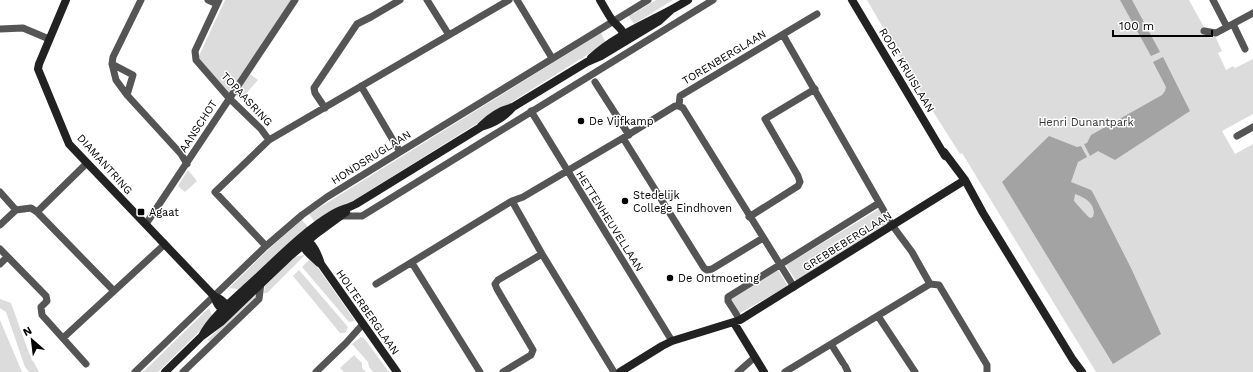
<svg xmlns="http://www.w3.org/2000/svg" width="1253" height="372" viewBox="0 0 1253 372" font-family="'Work Sans',sans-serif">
	<rect width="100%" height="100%" fill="#fff"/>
	<!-- green -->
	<path fill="#dcdcdc" d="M225,0H291L229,93L197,60Z
		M656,0H673L634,24L628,15L631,13L633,14Z
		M867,0H1189L1210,38L1215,36L1222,51L1218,53L1226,70L1233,66L1235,68L1253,59V114L1222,131L1235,154L1253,144V372H1096L962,153L960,154L910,75L907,70L909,69L906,63L904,64Z
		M601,33L606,43L316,224L309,214Z
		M250,74L258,80L240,100L236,95Z
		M188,170L197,181L185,192L178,186Z
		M879,209L888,224L796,281L786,265Z
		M302,220L310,229L241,292L237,289L229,288L270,248Z
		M305,255L267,293H264L265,286L294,258L298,256Z
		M311,258L355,321L349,322L302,267Z
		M299,270L348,327L345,333H340L293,276Z
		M778,270L788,286L740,313H738L730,299Z
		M258,292L256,301L210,341L207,340Z
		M0,299L11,303L29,353L39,372H29L25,367L6,312L0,308Z
		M209,308L213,318L158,372H143Z
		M0,320L22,372H0Z
		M361,337L364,338L389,372H373L369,367L368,362L352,344Z
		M354,355L362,363V368L366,372H344L340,368Z"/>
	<!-- water -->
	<path fill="#a3a3a3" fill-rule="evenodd" d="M1120,0H1132L1160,52L1151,56Z
		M1163,57L1190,111L1115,160L1098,151L1090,156L1084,144L1087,143L1091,135L1162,95L1165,91L1166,87L1153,62Z
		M1049,136L1077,147L1081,146L1087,157L1078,162L1071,182L1091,190L1093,193L1131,268L1161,334L1113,364L1002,182ZM1075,194C1085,197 1097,205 1093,217L1090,218C1088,217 1075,202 1074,201C1074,199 1075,196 1075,194Z"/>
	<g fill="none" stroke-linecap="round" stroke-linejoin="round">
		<!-- street -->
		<path stroke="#555" stroke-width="7" d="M141,0L113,57L112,64L116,80L127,95L181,154L187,164
			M208,0L217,4
			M219,0L195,51L196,60L229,98L261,129L269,140
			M517,0L552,58
			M1213,0L1227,27
			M1233,24L1245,49
			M0,29L23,28L49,39
			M1204,31L1216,33L1253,13
			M449,35L509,0
			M783,35L892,225L912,252L930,284L939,285L987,365V372
			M112,64L133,75L127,95
			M595,82L629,135
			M361,86L400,152
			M679,106L683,108L794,287
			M325,108L315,93L314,88L357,24L371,17L400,0
			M531,111L672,341
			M1237,136L1253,127
			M623,138L704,268L707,270L712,269L763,238
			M0,192L16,210L31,208L37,212L87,163
			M512,201L542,254L614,372
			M37,212L114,291
			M341,216H362L713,0
			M749,217L798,186L800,182L798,176L765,119L815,89
			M146,224L295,0
			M0,225L16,210
			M266,246L215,192L269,140L449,35L427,0
			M0,249L46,296L47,301L41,307L42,315L86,364
			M412,263L480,372
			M0,264L7,257
			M376,284L512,201L523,197L623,138L675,106H679L680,96L817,14
			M878,316L915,372
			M740,320L728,301V297L879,203
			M63,338L165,244
			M831,344L843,363
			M845,366L848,372
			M135,372L266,246L302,215L327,197L400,152L648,0
			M183,372L259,299L261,283
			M316,372L346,343L363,324
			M503,372L531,355L533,350L497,289L495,284L498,280L542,254
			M738,372L755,357
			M785,372L930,284"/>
		<!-- secondary -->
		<path stroke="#222" stroke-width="8" d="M66,0L39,64L38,69L69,144L214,296C217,305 220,310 230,313
			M600,0C604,7 608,14 612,20C618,27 624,30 625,39
			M852,0L945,156
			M591,58C619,32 656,20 688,0
			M481,126C490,117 500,110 513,107
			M944,152L965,180L983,213L1073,360L1082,372
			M304,239C314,243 318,255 321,264L397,372
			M301,241C304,251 312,256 319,263
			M214,296C221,299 227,303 229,311
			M734,323L764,372
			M202,336C212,317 231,302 247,287C275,262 301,233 333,214C340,210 348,208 356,204L481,127C494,123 504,118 513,107L587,62L601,56L659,21L671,10
			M165,372L202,336L221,322L289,257L316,234L346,212
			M620,372L662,346L672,341L740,320L965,180"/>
	</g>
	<!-- markers -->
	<g fill="#000" stroke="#fff" stroke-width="1.5">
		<circle cx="581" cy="121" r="4"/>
		<circle cx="625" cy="201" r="4"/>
		<rect x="137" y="208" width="8" height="8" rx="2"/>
		<circle cx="670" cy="278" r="4"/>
	</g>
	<g text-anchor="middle" stroke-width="3" stroke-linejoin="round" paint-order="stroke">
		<!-- street labels -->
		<g font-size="11" fill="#000" stroke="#fff">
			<text transform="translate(724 57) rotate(-31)" y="4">TORENBERGLAAN</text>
			<text transform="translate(907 70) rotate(59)" y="4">RODE KRUISLAAN</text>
			<text transform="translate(247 99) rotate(47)" y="4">TOPAASRING</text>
			<text transform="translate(198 126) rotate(-57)" y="4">AANSCHOT</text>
			<text transform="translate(371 157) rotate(-32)" y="4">HONDSRUGLAAN</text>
			<text transform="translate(105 164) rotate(48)" y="4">DIAMANTRING</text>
			<text transform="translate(610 221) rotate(58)" y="4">HETTENHEUVELLAAN</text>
			<text transform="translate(847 241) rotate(-32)" y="4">GREBBEBERGLAAN</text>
			<text transform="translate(368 312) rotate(55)" y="4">HOLTERBERGLAAN</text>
		</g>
		<!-- poi labels -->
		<g font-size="11" fill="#000" stroke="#fff" text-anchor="start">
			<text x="589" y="125">De Vijfkamp</text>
			<text x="633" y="199">Stedelijk<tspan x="633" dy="13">College Eindhoven</tspan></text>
			<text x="149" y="216">Agaat</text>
			<text x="678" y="282">De Ontmoeting</text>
		</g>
		<!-- park labels -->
		<g font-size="11" fill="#333" stroke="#fff">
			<text x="1086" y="126">Henri Dunantpark</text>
		</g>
	</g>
	<!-- north arrow -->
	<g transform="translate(32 340) rotate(332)" stroke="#ffffff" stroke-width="3" paint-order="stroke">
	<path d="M0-3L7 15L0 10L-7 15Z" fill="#000000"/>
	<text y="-6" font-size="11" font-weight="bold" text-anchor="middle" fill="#000000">N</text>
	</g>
	<!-- scale -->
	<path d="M1113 30v6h99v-6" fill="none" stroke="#000000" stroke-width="2"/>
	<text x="1119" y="30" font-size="12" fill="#000000" stroke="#ffffff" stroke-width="3" paint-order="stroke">100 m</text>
</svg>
